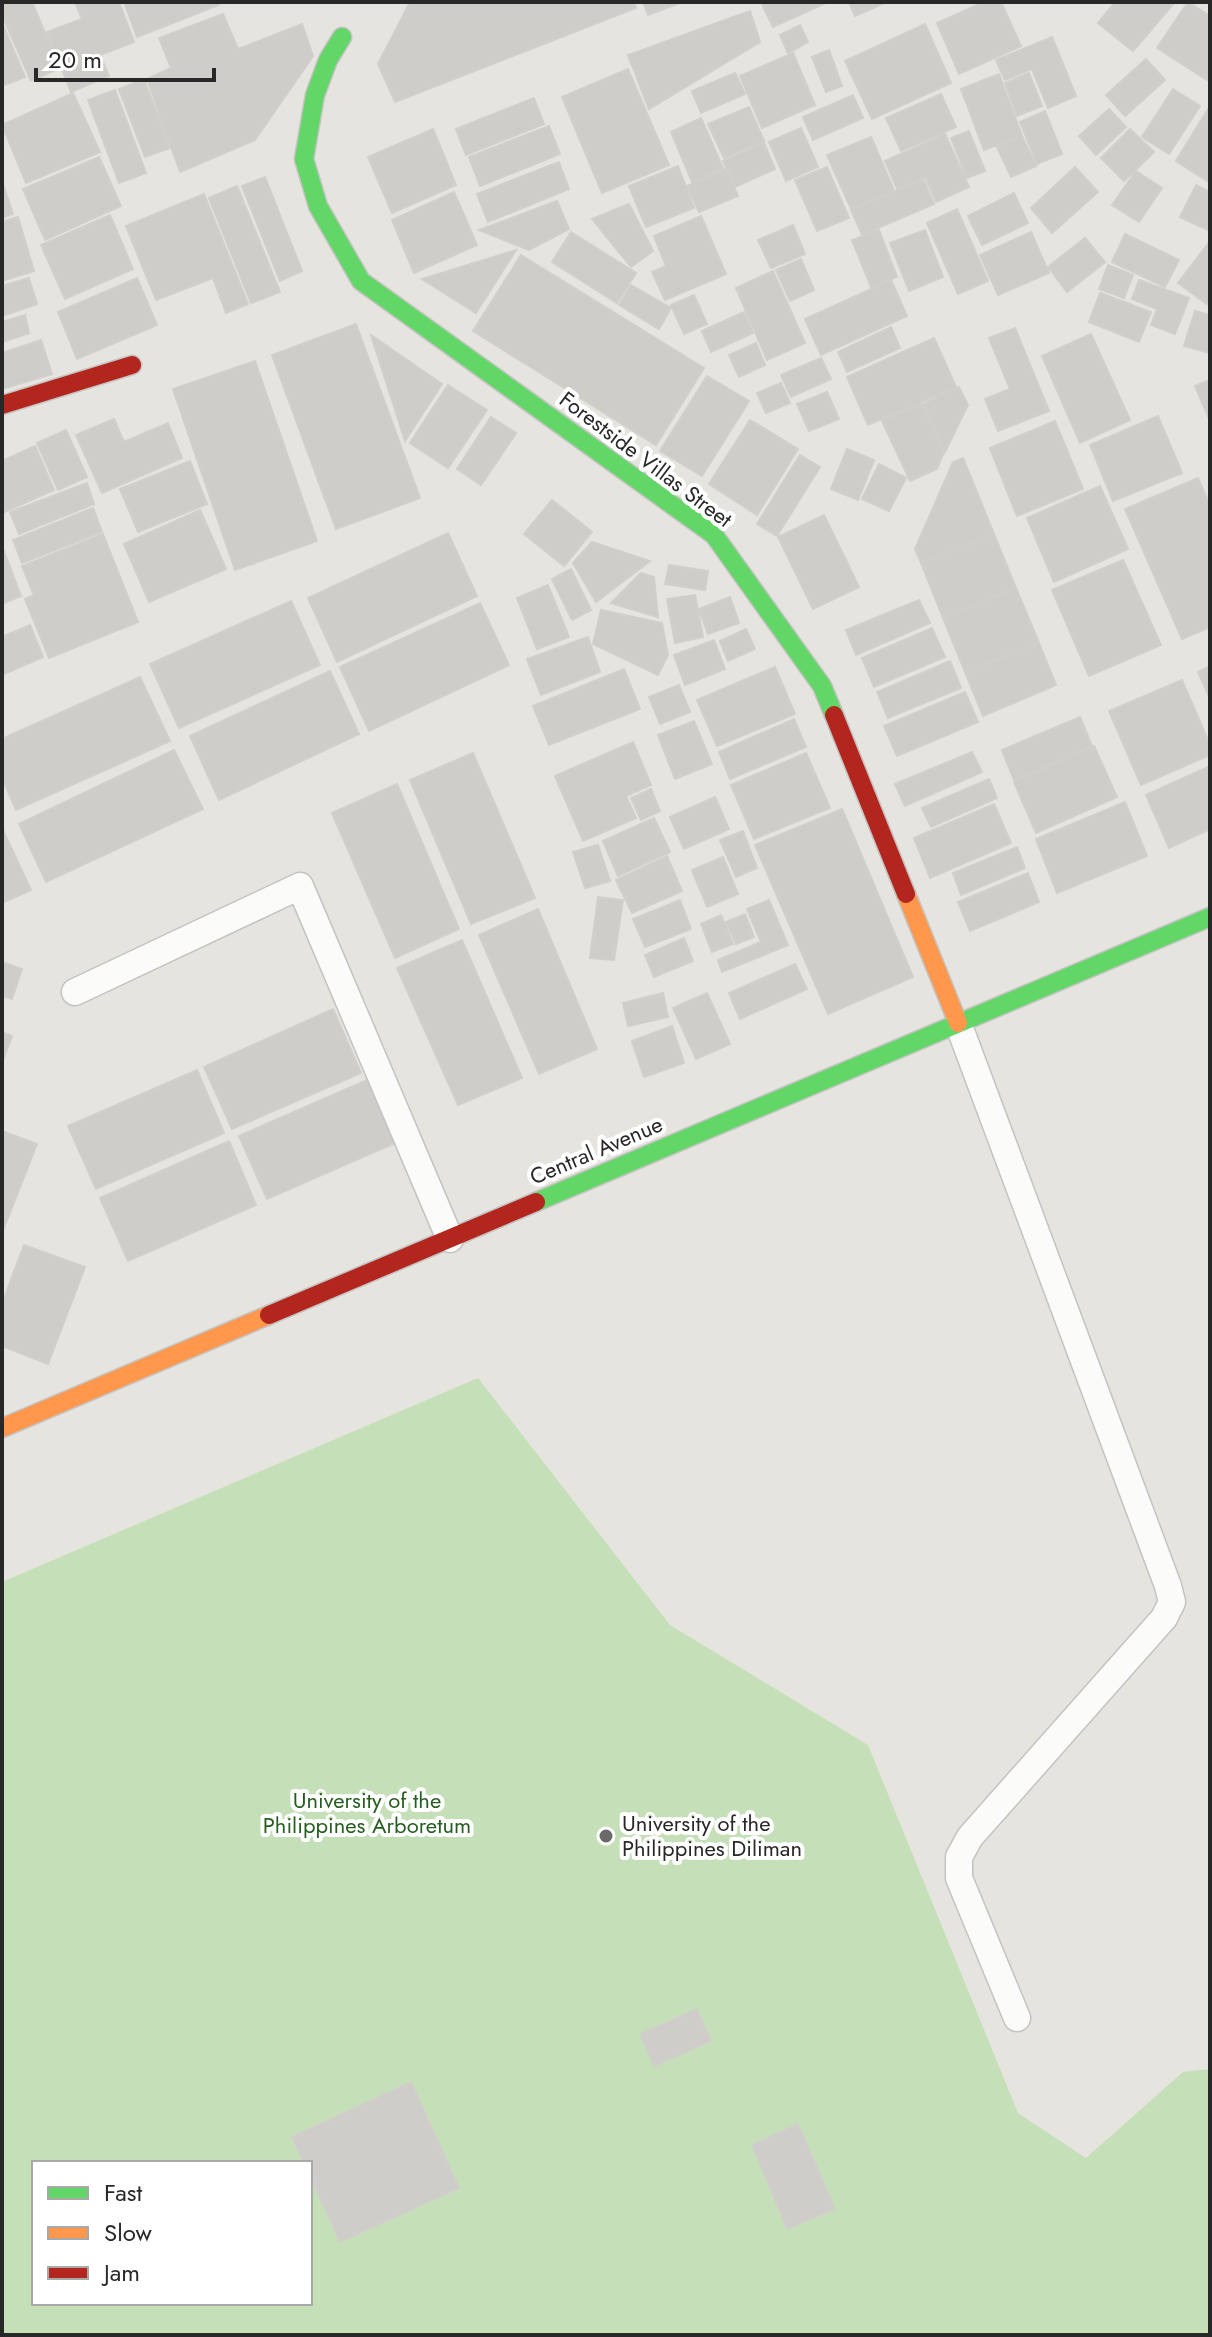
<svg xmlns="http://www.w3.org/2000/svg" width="1212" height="2337" viewBox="0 0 1212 2337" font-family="Jost,sans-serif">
	<rect width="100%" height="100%" fill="#e6e4de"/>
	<!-- green -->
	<path fill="#c5e0b9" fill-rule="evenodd" d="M478,1378L670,1625L868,1745L1018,2113L1086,2158L1183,2072L1210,2069V2335H2V1582ZM34,2163H310V2303H34Z"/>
	<!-- building -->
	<path fill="#cfcdc9" stroke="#d1cfca" stroke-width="2" d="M8,2H32L60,68L31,81L2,15V5Z
		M75,2H119L134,42L100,55L109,76L71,92L47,32L82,19Z
		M124,2H218L219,5L137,37Z
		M410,2H634L636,8L395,102L378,64Z
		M643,2H682L648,15Z
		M761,2H825L826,3L773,27Z
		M849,2H887L855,16Z
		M984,2H1001L1021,46L959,74L937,23Z
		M1115,2H1175L1133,51L1098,23Z
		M1188,2L1210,16V76L1207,80L1157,48Z
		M750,11L760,42L649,109L628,55Z
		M223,14L238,49L302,24L313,56L255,140L180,172L147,79L171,68L159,38Z
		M2,23L25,77L2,86Z
		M925,24L951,83L872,119L845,61Z
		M800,25L808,42L788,53L780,35Z
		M1052,37L1076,96L1048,108L1032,69L1005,80L996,60Z
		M829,50L842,86L826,92L812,57Z
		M793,53L815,105L762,128L740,76Z
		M1146,59L1165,80L1125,116L1106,95Z
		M628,69L669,165L602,193L562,97Z
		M735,73L745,94L701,113L692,91Z
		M1029,73L1042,106L1017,116L1005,83Z
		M999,74L1022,136L984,150L961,89Z
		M144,79L170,148L145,157L119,89Z
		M1173,89L1200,106L1169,154L1142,137Z
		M115,90L146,173L119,183L88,100Z
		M73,93L100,152L26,183L2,125Z
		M941,94L956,127L901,151L886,118Z
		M853,95L863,118L813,140L803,117Z
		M534,98L544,124L466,155L456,129Z
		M749,107L764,141L724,158L708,124Z
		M1109,109L1126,127L1096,155L1079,136Z
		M1208,109L1210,110V183L1176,161Z
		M1045,111L1062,154L1037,164L1020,122Z
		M701,118L723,168L692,182L671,132Z
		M549,126L560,154L480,186L469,157Z
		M801,128L818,167L786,181L769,142Z
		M433,129L456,185L392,213L368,157Z
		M1130,129L1154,152L1124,181L1101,158Z
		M969,131L985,171L967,178L951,138Z
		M945,134L969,187L936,202L925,177L897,189L885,161Z
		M1022,136L1036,166L1011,177L997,147Z
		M871,137L894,190L851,209L827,155Z
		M764,143L775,169L735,187L723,161Z
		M99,157L121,206L45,240L23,189Z
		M559,162L569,189L488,222L477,194Z
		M678,166L694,208L646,227L629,186Z
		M827,167L849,218L817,231L795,180Z
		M1075,167L1098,192L1052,233L1031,208Z
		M726,169L738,196L699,212L687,186Z
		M1136,171L1162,188L1139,222L1112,205Z
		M265,177L302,271L280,281L242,186Z
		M923,179L934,204L862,235L851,210Z
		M2,181L13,214L2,218Z
		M1196,185L1210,192V231L1180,217Z
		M237,186L280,292L251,303L209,198Z
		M454,192L477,245L414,273L392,220Z
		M1014,193L1028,223L982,245L968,216Z
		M204,194L248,304L226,313L213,278L156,300L126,226Z
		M557,201L569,229L529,250L479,230Z
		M629,204L653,251L631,267L592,219Z
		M957,209L988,281L958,294L927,223Z
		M110,215L133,269L65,299L41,245Z
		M701,216L726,274L665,300L652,272L666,266L654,236Z
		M18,217L34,271L2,281V222Z
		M793,225L805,254L771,268L758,240Z
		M879,230L897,277L871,287L852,240Z
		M925,230L943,277L909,291L890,243Z
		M571,232L636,273L617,303L552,262Z
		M1031,232L1049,273L998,295L980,255Z
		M1125,234L1179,260L1165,287L1112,262Z
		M1085,238L1105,262L1067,292L1048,267Z
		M1210,241V299L1207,304L1178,283Z
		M516,250L476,313L422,279Z
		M521,255L704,368L656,445L473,331Z
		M801,259L814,290L790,301L776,270Z
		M1108,265L1133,275L1124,298L1099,289Z
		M773,271L805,343L767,360L736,288Z
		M29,278L37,304L2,316V286Z
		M137,278L157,325L77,359L58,312Z
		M891,280L907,316L821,355L805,319Z
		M1139,280L1189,298L1175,334L1151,325L1157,309L1132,299Z
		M631,285L671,308L659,329L619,305Z
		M1100,293L1151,312L1139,342L1089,322Z
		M694,295L707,324L684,334L671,305Z
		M1195,311L1210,315V353L1184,346Z
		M744,312L753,333L711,352L702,331Z
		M25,315L29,333L2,342V322Z
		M356,324L420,498L336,529L272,355Z
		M891,327L900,348L847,372L838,352Z
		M1015,328L1049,411L998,431L985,399L1010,389L989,338Z
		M1091,334L1130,420L1080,443L1042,356Z
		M371,335L442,384L405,441Z
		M934,338L956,387L868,425L847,377Z
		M41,340L52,374L2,389V353Z
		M756,343L765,365L739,377L729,355Z
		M821,358L831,379L791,397L781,375Z
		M255,361L317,541L235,570L173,389Z
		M707,376L749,401L702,476L660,451Z
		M1210,380V421L1195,386Z
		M781,383L790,403L766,413L757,393Z
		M448,385L487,410L448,468L410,443Z
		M959,387L968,405L945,452L923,404Z
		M827,392L839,419L809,431L797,404Z
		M921,404L944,452L937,469L910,481L882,421Z
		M1158,416L1182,473L1113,501L1090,445Z
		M491,417L516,433L481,485L457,469Z
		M114,419L124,442L168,423L182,458L102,493L76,435Z
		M750,420L798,449L757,515L709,484Z
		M1055,421L1083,489L1017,516L990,448Z
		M66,430L87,477L58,490L37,443Z
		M35,446L54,490L2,513V461Z
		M847,449L874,460L858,500L831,489Z
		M800,455L820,467L777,536L757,524Z
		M963,458L994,534L921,563L915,549L953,462Z
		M190,461L207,504L138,532L120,489Z
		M879,464L906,478L889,511L862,499Z
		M1198,478L1210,506V627L1182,639L1125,509Z
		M87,483L94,504L19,534L10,512Z
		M1100,486L1128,549L1054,582L1027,518Z
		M552,500L592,532L564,566L524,534Z
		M93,508L102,532L22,563L13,540Z
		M200,510L226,569L149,602L124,544Z
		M824,515L859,587L813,609L778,537Z
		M448,533L477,596L337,662L308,598Z
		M103,534L138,622L49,658L25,599L34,595L22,566Z
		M994,534L1016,588L943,618L921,563Z
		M592,542L650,561L596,602L573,563Z
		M2,546L21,596L2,604Z
		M1123,560L1161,645L1089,676L1052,590Z
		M669,565L708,571L705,590L665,584Z
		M571,569L591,610L572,620L552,579Z
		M641,573L654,577L658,617L611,603Z
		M548,585L569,637L537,649L517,598Z
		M1016,588L1039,643L965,672L943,618Z
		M695,595L703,637L675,643L667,599Z
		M730,597L739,623L708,634L699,609Z
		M919,600L930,623L856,655L846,630Z
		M291,601L320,665L179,728L150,664Z
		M480,603L509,665L369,731L340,667Z
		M601,610L662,623L668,655L658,675L593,644Z
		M30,625L43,657L2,675V637Z
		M932,628L945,657L874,687L862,658Z
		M746,629L755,649L728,661L720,641Z
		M588,637L600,672L541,695L527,659Z
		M714,640L725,669L685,685L674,655Z
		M1039,643L1056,685L983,716L965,672Z
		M950,661L961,688L888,718L877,692Z
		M1210,666V699L1198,672Z
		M775,667L795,714L717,746L697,700Z
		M624,669L640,709L549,745L533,706Z
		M330,671L359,734L219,800L190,736Z
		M140,677L170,741L16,810L2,778V739Z
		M1182,680L1210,745V755L1141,785L1109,711Z
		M679,685L690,712L660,724L649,697Z
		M965,692L978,722L897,756L884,726Z
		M1080,717L1092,746L1014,780L1002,750Z
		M794,719L806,747L730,779L719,752Z
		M694,721L712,764L675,779L658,735Z
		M633,742L651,785L626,796L636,818L583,841L555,776Z
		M1094,746L1117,797L1036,833L1014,782Z
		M174,750L203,809L46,882L19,824Z
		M972,752L982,772L905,806L895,784Z
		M473,753L535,898L471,924L410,780Z
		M806,753L830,808L754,839L731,785Z
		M1210,766V829L1169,848L1146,795Z
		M989,779L997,798L931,827L922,808Z
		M397,784L459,929L395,958L332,813Z
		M651,789L660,811L641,820L631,798Z
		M715,797L729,829L684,849L670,817Z
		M1125,802L1147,856L1057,893L1036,839Z
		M994,804L1011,843L930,878L914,838Z
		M842,809L913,977L828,1014L755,845Z
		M654,818L670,852L618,876L603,841Z
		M2,828L31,890L2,903Z
		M743,831L757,868L736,877L720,840Z
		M598,845L610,881L585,888L573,852Z
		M1017,847L1025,868L961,895L953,873Z
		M667,856L682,891L632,913L616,880Z
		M723,857L738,894L707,907L692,870Z
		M1028,873L1039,902L970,931L958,902Z
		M598,897L623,900L614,960L590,958Z
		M680,900L691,929L645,947L633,919Z
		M769,900L788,945L722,972L718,960L761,942L747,909Z
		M538,909L597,1049L539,1074L479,935Z
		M745,914L754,937L736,944L726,922Z
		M721,915L733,944L712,952L701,924Z
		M684,938L693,961L654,977L645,955Z
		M462,940L522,1078L458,1105L397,968Z
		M2,962L22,969L12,999L2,996Z
		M795,964L807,989L740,1019L729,993Z
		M663,993L668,1017L628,1026L623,1003Z
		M707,993L730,1044L696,1059L673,1008Z
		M333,1009L361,1073L232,1129L204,1067Z
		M672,1026L684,1063L644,1077L632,1041Z
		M2,1032L12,1036L2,1063Z
		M197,1070L224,1133L96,1189L68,1126Z
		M367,1080L395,1143L267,1199L239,1136Z
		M2,1131L37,1144L2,1233Z
		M229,1141L256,1205L128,1261L100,1198Z
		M24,1245L85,1267L48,1364L2,1346V1304Z
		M697,2009L711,2041L654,2066L640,2034Z
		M411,2082L459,2188L340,2242L310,2176V2163H304L292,2137Z
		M798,2124L835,2209L787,2229L752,2145Z"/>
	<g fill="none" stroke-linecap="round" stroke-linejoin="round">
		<defs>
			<path id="lane" d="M75,992L300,886L450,1239
				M958,1023L1168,1586L1172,1602L1164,1618L970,1837L959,1857V1878L1017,2018"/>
			<path id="fast" d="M342,37L328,60L315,95L304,159L318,206L361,281L714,535L822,686L834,715
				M536,1202L1210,917"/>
			<path id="slow" d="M906,894L958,1023
				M2,1428L269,1315"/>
			<path id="jam" d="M2,405L132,365
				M834,715L906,894
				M269,1315L536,1202"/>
		</defs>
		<!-- lane casing -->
		<use href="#lane" stroke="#c4c3c3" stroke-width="29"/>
		<!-- fast casing -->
		<use href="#fast" stroke="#c4c3c3" stroke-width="21"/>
		<!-- slow casing -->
		<use href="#slow" stroke="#c4c3c3" stroke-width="21"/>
		<!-- jam casing -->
		<use href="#jam" stroke="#c4c3c3" stroke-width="21"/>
		<!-- lane -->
		<use href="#lane" stroke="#fbfbfa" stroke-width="26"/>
		<!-- fast -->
		<use href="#fast" stroke="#63d668" stroke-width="18"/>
		<!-- slow -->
		<use href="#slow" stroke="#ff974d" stroke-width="18"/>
		<!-- jam -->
		<use href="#jam" stroke="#b3261e" stroke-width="18"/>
	</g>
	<!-- markers -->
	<circle fill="#6a6a68" stroke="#fff" stroke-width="3" cx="606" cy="1836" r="8"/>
	<g text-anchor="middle" stroke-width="8" stroke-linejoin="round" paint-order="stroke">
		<!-- street labels -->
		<g font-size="22" fill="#282828" stroke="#fff">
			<text transform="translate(646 459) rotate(37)" y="8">Forestside Villas Street</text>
			<text transform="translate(596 1150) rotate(-23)" y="8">Central Avenue</text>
		</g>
		<!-- park labels -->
		<g font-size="22" fill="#255e1f" stroke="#fff">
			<text x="367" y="1808">University of the<tspan x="367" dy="25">Philippines Arboretum</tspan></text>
		</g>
		<!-- poi labels -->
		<g font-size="22" fill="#282828" stroke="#fff" text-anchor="start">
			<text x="622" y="1831">University of the<tspan x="622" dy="25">Philippines Diliman</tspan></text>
		</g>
	</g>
	<!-- border -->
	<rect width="1212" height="2337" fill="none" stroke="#282828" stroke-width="8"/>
	<!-- legend -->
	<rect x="32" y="2161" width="280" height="144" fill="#ffffff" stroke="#a9a9a9" stroke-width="2"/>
	<rect x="48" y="2187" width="40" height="12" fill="#63d668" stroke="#a9a9a9" stroke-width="2"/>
	<text x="104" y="2201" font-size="24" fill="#282828">Fast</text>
	<rect x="48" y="2227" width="40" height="12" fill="#ff974d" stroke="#a9a9a9" stroke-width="2"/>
	<text x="104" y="2241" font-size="24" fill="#282828">Slow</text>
	<rect x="48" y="2267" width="40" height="12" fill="#b3261e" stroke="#a9a9a9" stroke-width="2"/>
	<text x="104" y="2281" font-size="24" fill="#282828">Jam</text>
	<!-- scale -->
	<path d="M36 68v12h178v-12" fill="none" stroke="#282828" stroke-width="4"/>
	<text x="48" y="68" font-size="24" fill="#282828" stroke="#ffffff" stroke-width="6" paint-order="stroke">20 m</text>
</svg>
